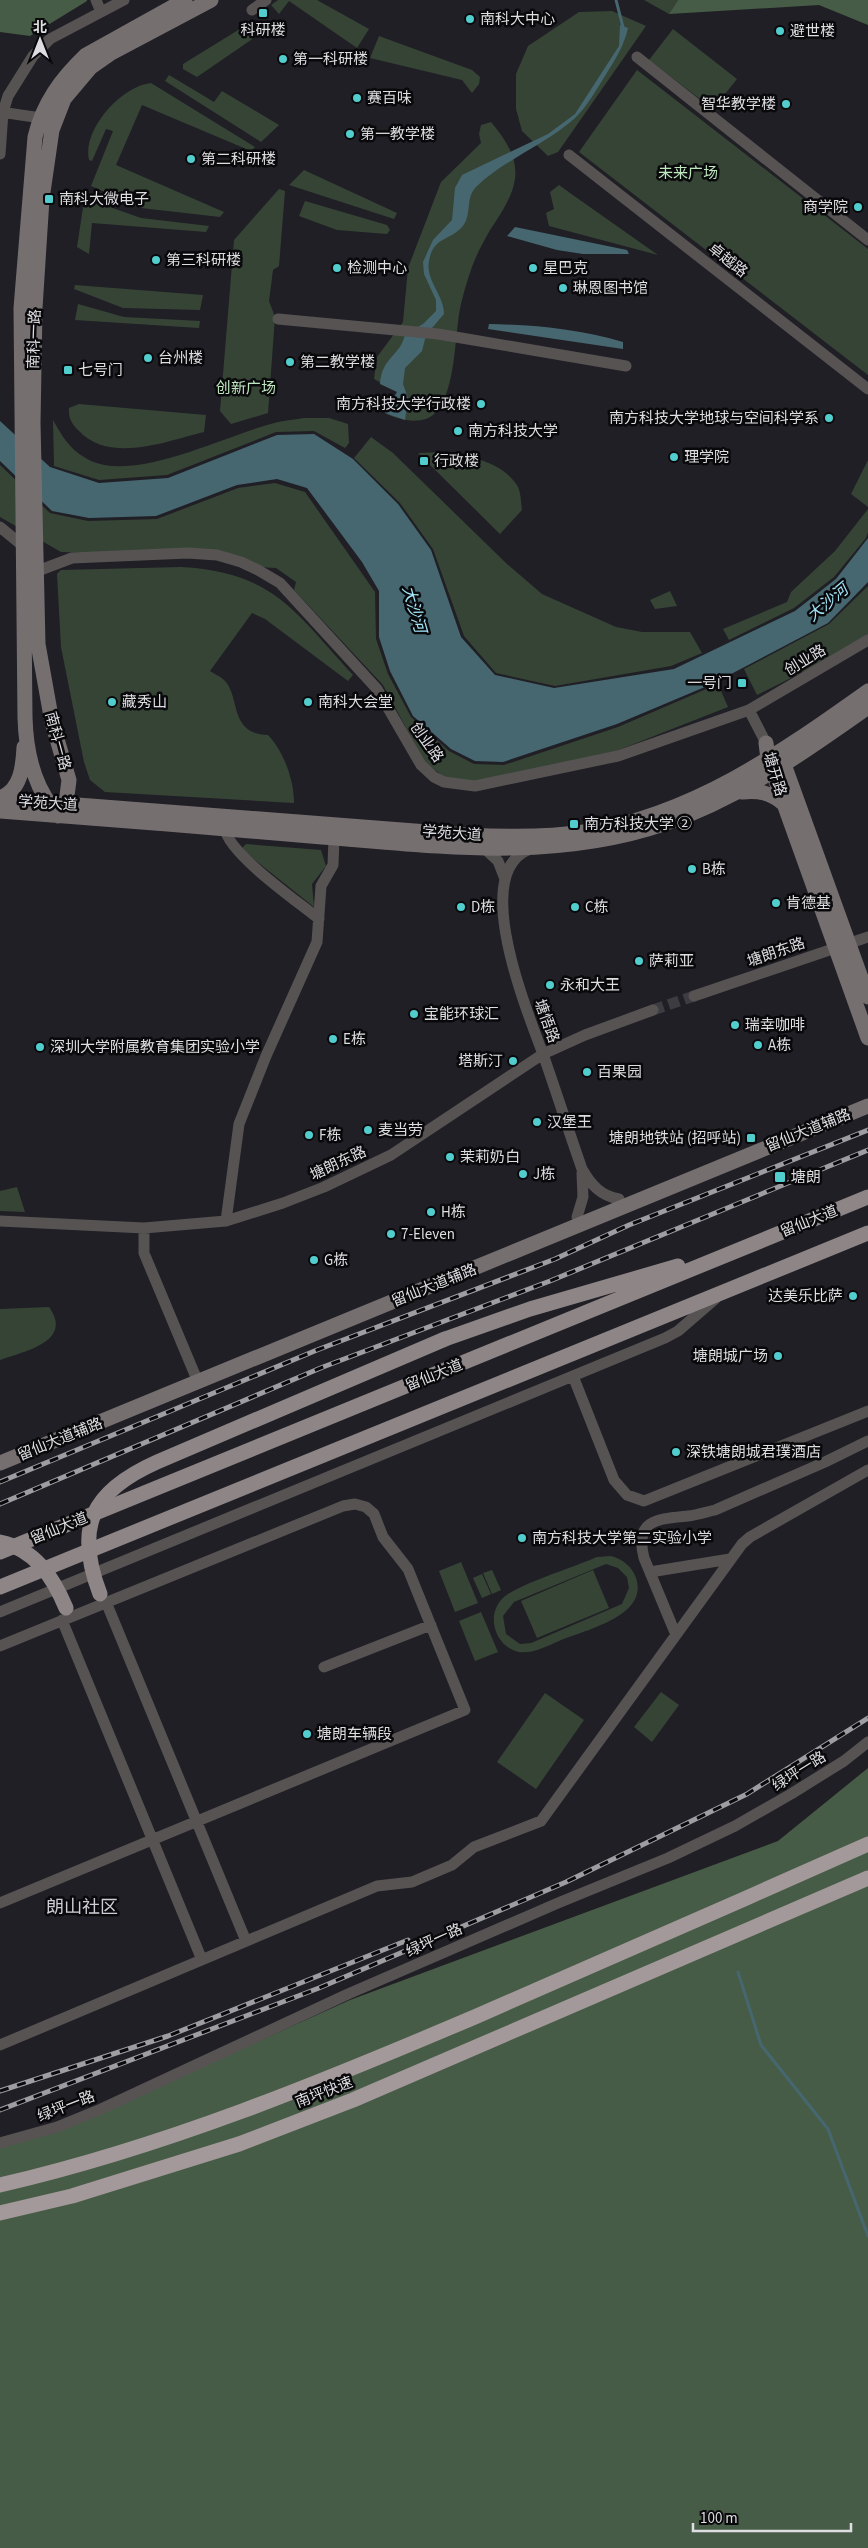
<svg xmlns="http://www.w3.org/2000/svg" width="868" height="2548" viewBox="0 0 868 2548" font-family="'Source Sans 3','Noto Sans SC',sans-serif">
	<rect width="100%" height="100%" fill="#201f25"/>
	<!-- green -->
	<path fill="#364436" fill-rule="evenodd" d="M278,0H317L369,29L357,48L289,1L279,14L271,5Z
		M644,0H678L669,14Z
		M612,11L646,26L558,152L548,156L522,131L516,109V74L528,46L579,12Z
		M248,24L258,35L197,77L183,69V64Z
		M673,29L737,79L713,109L649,60Z
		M379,36L472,70L480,77L479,84L472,93L462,80L370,58Z
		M637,70L868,249V375L579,152Z
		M169,75L214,102L222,91L279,125L261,142L165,81Z
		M151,83L255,147L251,151L142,105L116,165L224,212L220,217L141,208L91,186L113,131L106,129L92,161L89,160C82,130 121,86 151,83Z
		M491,122C504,138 518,156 515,179C511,204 494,221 483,243C473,260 466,284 461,304C454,334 457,390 435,413C423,426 398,420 385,413L397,392L374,379L377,357L403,322L408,268L441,182L481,143L479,134L481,125Z
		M304,170L397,213L394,219L289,185Z
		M559,185L570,193L658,255L549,226L546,213L554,209L550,192Z
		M279,189L285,191L279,266L273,270L269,301L275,317L268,413L231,424L220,411L234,240Z
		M90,200L141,218L209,226L206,232L92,223L89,254L77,247L84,201Z
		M305,201L387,225L390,230L387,234L337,230L299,216Z
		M75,285L203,295L200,310L123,308L74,289Z
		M78,304L124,317L200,321L199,328L75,320Z
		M79,404L206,415L204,432C167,441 110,464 79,431C72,424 68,418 69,408Z
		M304,418H329L348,424L349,443L345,448L314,431L276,432L167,475L99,480L54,466L53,420C63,438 71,451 91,461C135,481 221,438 267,425C279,421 292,420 304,418Z
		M371,437L393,453L507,564L542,594L616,627L642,632H690L702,653L671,666L555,686L496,673L464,636L433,549L400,503L354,458Z
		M442,452C468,456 503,461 518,487C521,494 521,503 522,510L500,534L418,453Z
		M868,460V507L851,494Z
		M0,465L50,513L88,521L157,519L238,488L275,483L305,492L375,592L376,639L388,674L411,717L449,751L474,764L504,765L618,727L718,684L728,707L616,751L557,766L474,783L446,778L425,763L383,685L294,590L296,582L276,568L259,567L243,559L61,552L0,517Z
		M868,509V532L866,538L834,577L794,608L729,640L723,629L787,602L791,592L835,551Z
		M181,567C274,572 295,612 353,675L348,681L265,619L252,613L210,671C214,674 220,676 224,680C241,696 228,734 268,735C284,752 294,780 294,803L105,792L90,780L84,762L61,647L57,574L61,570Z
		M868,586V635L841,653L757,695L744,669L829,624Z
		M670,591L677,606L655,609L650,600Z
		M246,844L321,850L326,866L312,884L314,907L241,849Z
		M17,1187L25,1212L0,1211V1191Z
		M49,1307C74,1342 24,1351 0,1360V1309Z
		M611,1556C622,1559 632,1566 636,1578C649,1616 585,1630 559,1641C547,1646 533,1654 519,1652C495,1647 485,1615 503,1598C516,1585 577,1566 597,1557ZM606,1564L618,1568L627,1577L629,1588L622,1604L531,1643L520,1644L506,1634L503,1616L514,1602Z
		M461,1562L478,1603L455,1612L439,1571Z
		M492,1570L501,1590L492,1594L483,1573Z
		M593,1570L609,1608L537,1638L521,1601Z
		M482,1574L491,1594L482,1598L473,1578Z
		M481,1612L498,1652L475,1661L459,1621Z
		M661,1692L679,1705L652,1742L634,1727Z
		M545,1693L584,1720L536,1789L497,1762Z"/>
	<!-- forest -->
	<path fill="#475c47" d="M0,0H87V1L30,36L0,32Z
		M678,0H868V25L819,5L669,14Z
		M868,1768V2548H0V2147L59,2131L350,2000L778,1841Z"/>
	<!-- water -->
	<path fill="#466770" d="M620,25L628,28C624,46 615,60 605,76C596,90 587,107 574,119C544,145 506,159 477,186C464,198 473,215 462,227C449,241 433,237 429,261C425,280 444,295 444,314L426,335L422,351L405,368L403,384L408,398L405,420L385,413L397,392L380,384C382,356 401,356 405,334L423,324L436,311V300L424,274L423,262L433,240L452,220L455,188L462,175L548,134L575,114L619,46Z
		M515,227L627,250L629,254H583L557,250L507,236Z
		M489,324C535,325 579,329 623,342V349L488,329Z
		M0,421L50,467L99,483L168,478L277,435L314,434L353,459L398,504L431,550L461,637L495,675L554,688L674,669L795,611L836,579L868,538V582L828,623L712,684L617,724L503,762L475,761L451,749L413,716L390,671L379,637V591L362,562L307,488L277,479L237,485L156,516L89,518L52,511L0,461Z"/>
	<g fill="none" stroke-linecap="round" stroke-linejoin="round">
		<!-- stream -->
		<path stroke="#466770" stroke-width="3" d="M616,0L624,31
			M738,1972L761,2045L828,2129L868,2236"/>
		<!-- street-tunnel -->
		<path stroke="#3c3c41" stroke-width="11" stroke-dasharray="11 5.5" stroke-linecap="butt" d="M653,1010L694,996"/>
		<!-- street -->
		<path stroke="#575353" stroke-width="11" d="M96,0L101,12
			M252,10L266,0
			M637,57L868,240
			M0,112L48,119
			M0,154L3,112L8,96L33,56L50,39L124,0
			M569,155L868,389
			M278,319L438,334L626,366
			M0,527L23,546
			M35,572L72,558L188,553L217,555L241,562L258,570L280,583L377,689L421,765L434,777L444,782L475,786L618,756L749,710L868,640
			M749,710L766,743
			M225,829C229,854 297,901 319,919
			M485,849L498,861L505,879
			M530,849C468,872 529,1015 544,1057C557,1094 569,1132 582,1169C591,1185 601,1196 619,1199
			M694,996L868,937
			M577,1217L583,1197L582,1173
			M0,1221L144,1228L226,1221L283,1203L324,1187L391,1155L543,1054L585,1035L653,1010
			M226,1221L239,1124L266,1056L317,942L321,886L333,865L334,838
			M144,1228V1253L198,1382
			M573,1376L614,1480L627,1495L644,1501L868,1411
			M650,1572L730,1559
			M106,1602L246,1941
			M0,1612L665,1338L678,1331L715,1299
			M62,1620L202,1960
			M676,1635L644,1558C634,1519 658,1519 688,1516C697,1515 706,1512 715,1510L825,1462L868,1441
			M0,1646L343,1506L355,1504L366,1507L374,1514L383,1537L408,1569L465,1710L0,1903
			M324,1667L431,1625
			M0,2045L377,1886L412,1882L452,1865L474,1847L541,1821L742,1544L750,1537L868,1470
			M0,2143L57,2127L101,2109L348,1994L558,1903L668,1858L735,1826L791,1794L844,1761L868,1742"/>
		<!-- secondary -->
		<path stroke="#766f70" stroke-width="15" d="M766,743L768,759L868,1038
			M781,756L868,997
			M742,792C759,790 771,793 784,804
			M0,798C21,790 23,767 24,747
			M0,799L466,835C505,837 545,838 584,832C691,816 781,753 868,691
			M52,807C33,783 26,749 25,718L21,308L35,137C43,103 61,79 86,55L185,0
			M0,811C107,819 215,828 322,837C437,846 552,862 664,824C740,798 803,753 868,707
			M58,816L66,804L69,780L52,722L38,644L33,423L35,308L42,199L52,130L64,99L91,67L111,53L211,0
			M0,1463L868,1106"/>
		<!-- primary -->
		<path stroke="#8d8586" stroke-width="15" d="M445,1339L530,1309L678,1266
			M0,1552L868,1197
			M0,1587L868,1233"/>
		<!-- highway -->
		<path stroke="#a3999a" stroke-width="15" d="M0,2185C165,2147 322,2082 477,2016C608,1959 738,1902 868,1844
			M0,2213L72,2196L239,2144L353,2100L868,1878"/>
		<defs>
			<path id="rail" d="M0,1482L317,1350L555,1259L629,1225L868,1130
				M0,1504L323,1367L550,1281L868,1150
				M0,2091L168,2036L408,1940
				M0,2110L319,1988L566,1882L747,1794L868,1718"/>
		</defs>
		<!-- rail casing -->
		<use href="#rail" stroke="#9d9da2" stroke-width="5"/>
		<!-- rail -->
		<use href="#rail" stroke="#09090c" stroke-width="3" stroke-dasharray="9" stroke-linecap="butt"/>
		<!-- primary-bridge -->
		<path stroke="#8d8586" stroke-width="15" d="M0,1542C35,1549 53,1577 66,1608
			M100,1594C74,1526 92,1491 157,1462L445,1339"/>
	</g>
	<!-- markers -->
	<g fill="#52cdce" stroke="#09090c" stroke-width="2">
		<rect x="258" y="8" width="10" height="10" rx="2.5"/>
		<circle cx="470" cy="19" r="5"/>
		<circle cx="780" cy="31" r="5"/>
		<circle cx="283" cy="59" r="5"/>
		<circle cx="357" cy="98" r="5"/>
		<circle cx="786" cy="104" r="5"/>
		<circle cx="350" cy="134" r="5"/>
		<circle cx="191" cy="159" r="5"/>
		<rect x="44" y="194" width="10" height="10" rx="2.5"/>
		<circle cx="858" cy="207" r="5"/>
		<circle cx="156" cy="260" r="5"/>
		<circle cx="337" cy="268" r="5"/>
		<circle cx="533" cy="268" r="5"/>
		<circle cx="563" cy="288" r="5"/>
		<circle cx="148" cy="358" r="5"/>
		<circle cx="290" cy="362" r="5"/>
		<rect x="63" y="365" width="10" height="10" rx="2.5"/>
		<circle cx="481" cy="404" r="5"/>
		<circle cx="829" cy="418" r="5"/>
		<circle cx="458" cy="431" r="5"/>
		<circle cx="674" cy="457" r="5"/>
		<rect x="419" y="456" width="10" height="10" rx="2.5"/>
		<rect x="737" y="678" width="10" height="10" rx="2.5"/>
		<circle cx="112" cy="702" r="5"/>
		<circle cx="308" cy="702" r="5"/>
		<rect x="569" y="819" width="10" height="10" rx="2.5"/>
		<circle cx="692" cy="869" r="5"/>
		<circle cx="776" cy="903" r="5"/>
		<circle cx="461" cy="907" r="5"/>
		<circle cx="575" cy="907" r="5"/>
		<circle cx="639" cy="961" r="5"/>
		<circle cx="550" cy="985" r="5"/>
		<circle cx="414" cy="1014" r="5"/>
		<circle cx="735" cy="1025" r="5"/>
		<circle cx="333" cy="1039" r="5"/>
		<circle cx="758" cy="1045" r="5"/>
		<circle cx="40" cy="1047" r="5"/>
		<circle cx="513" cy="1061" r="5"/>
		<circle cx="587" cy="1072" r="5"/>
		<circle cx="537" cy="1122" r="5"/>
		<circle cx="368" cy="1130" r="5"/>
		<circle cx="309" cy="1135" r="5"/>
		<rect x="746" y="1133" width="10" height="10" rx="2.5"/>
		<circle cx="450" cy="1157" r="5"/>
		<circle cx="523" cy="1174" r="5"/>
		<rect x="774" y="1171" width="12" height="12" rx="2.5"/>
		<circle cx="431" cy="1212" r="5"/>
		<circle cx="391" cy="1234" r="5"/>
		<circle cx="314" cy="1260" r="5"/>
		<circle cx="853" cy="1296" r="5"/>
		<circle cx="778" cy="1356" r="5"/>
		<circle cx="676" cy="1452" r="5"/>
		<circle cx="522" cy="1538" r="5"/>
		<circle cx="307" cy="1734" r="5"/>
	</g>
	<g text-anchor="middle" stroke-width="5" stroke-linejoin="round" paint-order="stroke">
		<!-- poi labels -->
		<g font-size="15" fill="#dedee2" stroke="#09090c" text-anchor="start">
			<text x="480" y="24">南科大中心</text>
			<text x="263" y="35" text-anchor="middle">科研楼</text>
			<text x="790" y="36">避世楼</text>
			<text x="293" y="64">第一科研楼</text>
			<text x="367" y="103">赛百味</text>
			<text x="776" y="109" text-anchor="end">智华教学楼</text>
			<text x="360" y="139">第一教学楼</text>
			<text x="201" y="164">第二科研楼</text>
			<text x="59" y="204">南科大微电子</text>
			<text x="848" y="212" text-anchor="end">商学院</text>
			<text x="166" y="265">第三科研楼</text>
			<text x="347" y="273">检测中心</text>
			<text x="543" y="273">星巴克</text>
			<text x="573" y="293">琳恩图书馆</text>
			<text x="158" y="363">台州楼</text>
			<text x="300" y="367">第二教学楼</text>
			<text x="78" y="375">七号门</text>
			<text x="471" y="409" text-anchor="end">南方科技大学行政楼</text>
			<text x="819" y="423" text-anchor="end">南方科技大学地球与空间科学系</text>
			<text x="468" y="436">南方科技大学</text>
			<text x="684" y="462">理学院</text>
			<text x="434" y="466">行政楼</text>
			<text x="732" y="688" text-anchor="end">一号门</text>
			<text x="122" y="707">藏秀山</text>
			<text x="318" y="707">南科大会堂</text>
			<text x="584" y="829">南方科技大学 ②</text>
			<text x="702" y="874">B栋</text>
			<text x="786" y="908">肯德基</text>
			<text x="471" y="912">D栋</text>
			<text x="585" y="912">C栋</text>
			<text x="649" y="966">萨莉亚</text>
			<text x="560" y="990">永和大王</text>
			<text x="424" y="1019">宝能环球汇</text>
			<text x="745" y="1030">瑞幸咖啡</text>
			<text x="343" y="1044">E栋</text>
			<text x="768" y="1050">A栋</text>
			<text x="50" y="1052">深圳大学附属教育集团实验小学</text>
			<text x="503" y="1066" text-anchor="end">塔斯汀</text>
			<text x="597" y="1077">百果园</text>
			<text x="547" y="1127">汉堡王</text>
			<text x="378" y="1135">麦当劳</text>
			<text x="319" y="1140">F栋</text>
			<text x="741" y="1143" text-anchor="end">塘朗地铁站 (招呼站)</text>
			<text x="460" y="1162">茉莉奶白</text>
			<text x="533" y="1179">J栋</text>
			<text x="791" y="1182">塘朗</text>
			<text x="441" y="1217">H栋</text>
			<text x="401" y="1239">7-Eleven</text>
			<text x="324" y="1265">G栋</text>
			<text x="843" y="1301" text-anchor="end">达美乐比萨</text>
			<text x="768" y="1361" text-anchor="end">塘朗城广场</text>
			<text x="686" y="1457">深铁塘朗城君璞酒店</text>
			<text x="532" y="1543">南方科技大学第二实验小学</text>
			<text x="317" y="1739">塘朗车辆段</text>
		</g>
		<!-- park labels -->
		<g font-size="15" fill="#bee7be" stroke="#09090c">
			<text x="688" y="178">未来广场</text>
			<text x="246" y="393">创新广场</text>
		</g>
		<!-- street labels -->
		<g font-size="15" fill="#dedee2" stroke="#09090c">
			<text transform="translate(728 260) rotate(38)" y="5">卓越路</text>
			<text transform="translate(34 339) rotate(-88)" y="5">南科一路</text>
			<text transform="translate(805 660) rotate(-31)" y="5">创业路</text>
			<text transform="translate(58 741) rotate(75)" y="5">南科一路</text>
			<text transform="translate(427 742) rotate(55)" y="5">创业路</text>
			<text transform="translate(775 774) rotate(73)" y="5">塘开路</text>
			<text transform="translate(48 803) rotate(4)" y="5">学苑大道</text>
			<text transform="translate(452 833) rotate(4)" y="5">学苑大道</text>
			<text transform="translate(776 952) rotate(-19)" y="5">塘朗东路</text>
			<text transform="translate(547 1021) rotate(70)" y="5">塘悟路</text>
			<text transform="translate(808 1130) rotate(-22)" y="5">留仙大道辅路</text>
			<text transform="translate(338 1163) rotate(-25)" y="5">塘朗东路</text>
			<text transform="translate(809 1221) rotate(-22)" y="5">留仙大道</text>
			<text transform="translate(434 1285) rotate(-22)" y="5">留仙大道辅路</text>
			<text transform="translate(434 1375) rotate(-22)" y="5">留仙大道</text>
			<text transform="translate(60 1439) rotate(-22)" y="5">留仙大道辅路</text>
			<text transform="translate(59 1528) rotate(-22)" y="5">留仙大道</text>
			<text transform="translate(799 1771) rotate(-32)" y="5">绿坪一路</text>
			<text transform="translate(434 1940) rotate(-24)" y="5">绿坪一路</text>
			<text transform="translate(324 2092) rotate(-21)" y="5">南坪快速</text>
			<text transform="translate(66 2106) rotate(-21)" y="5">绿坪一路</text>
		</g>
		<!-- water labels -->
		<g font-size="16" font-style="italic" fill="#a3e5f8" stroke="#09090c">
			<text transform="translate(827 602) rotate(-40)" y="6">大沙河</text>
			<text transform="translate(415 609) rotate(74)" y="6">大沙河</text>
		</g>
		<!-- quarter labels -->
		<g font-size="18" fill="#cecdd6" stroke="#09090c">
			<text x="82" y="1913">朗山社区</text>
		</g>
	</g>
	<!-- north arrow -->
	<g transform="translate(40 40)" stroke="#09090c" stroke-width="4" paint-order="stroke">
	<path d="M0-4L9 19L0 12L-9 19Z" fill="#dedee2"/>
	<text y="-8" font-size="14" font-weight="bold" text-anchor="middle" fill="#dedee2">北</text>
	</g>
	<!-- scale -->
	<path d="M693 2523v8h158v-8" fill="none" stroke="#dedee2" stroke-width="2.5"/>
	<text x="700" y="2523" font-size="15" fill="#dedee2" stroke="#09090c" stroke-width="4" paint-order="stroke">100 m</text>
</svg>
